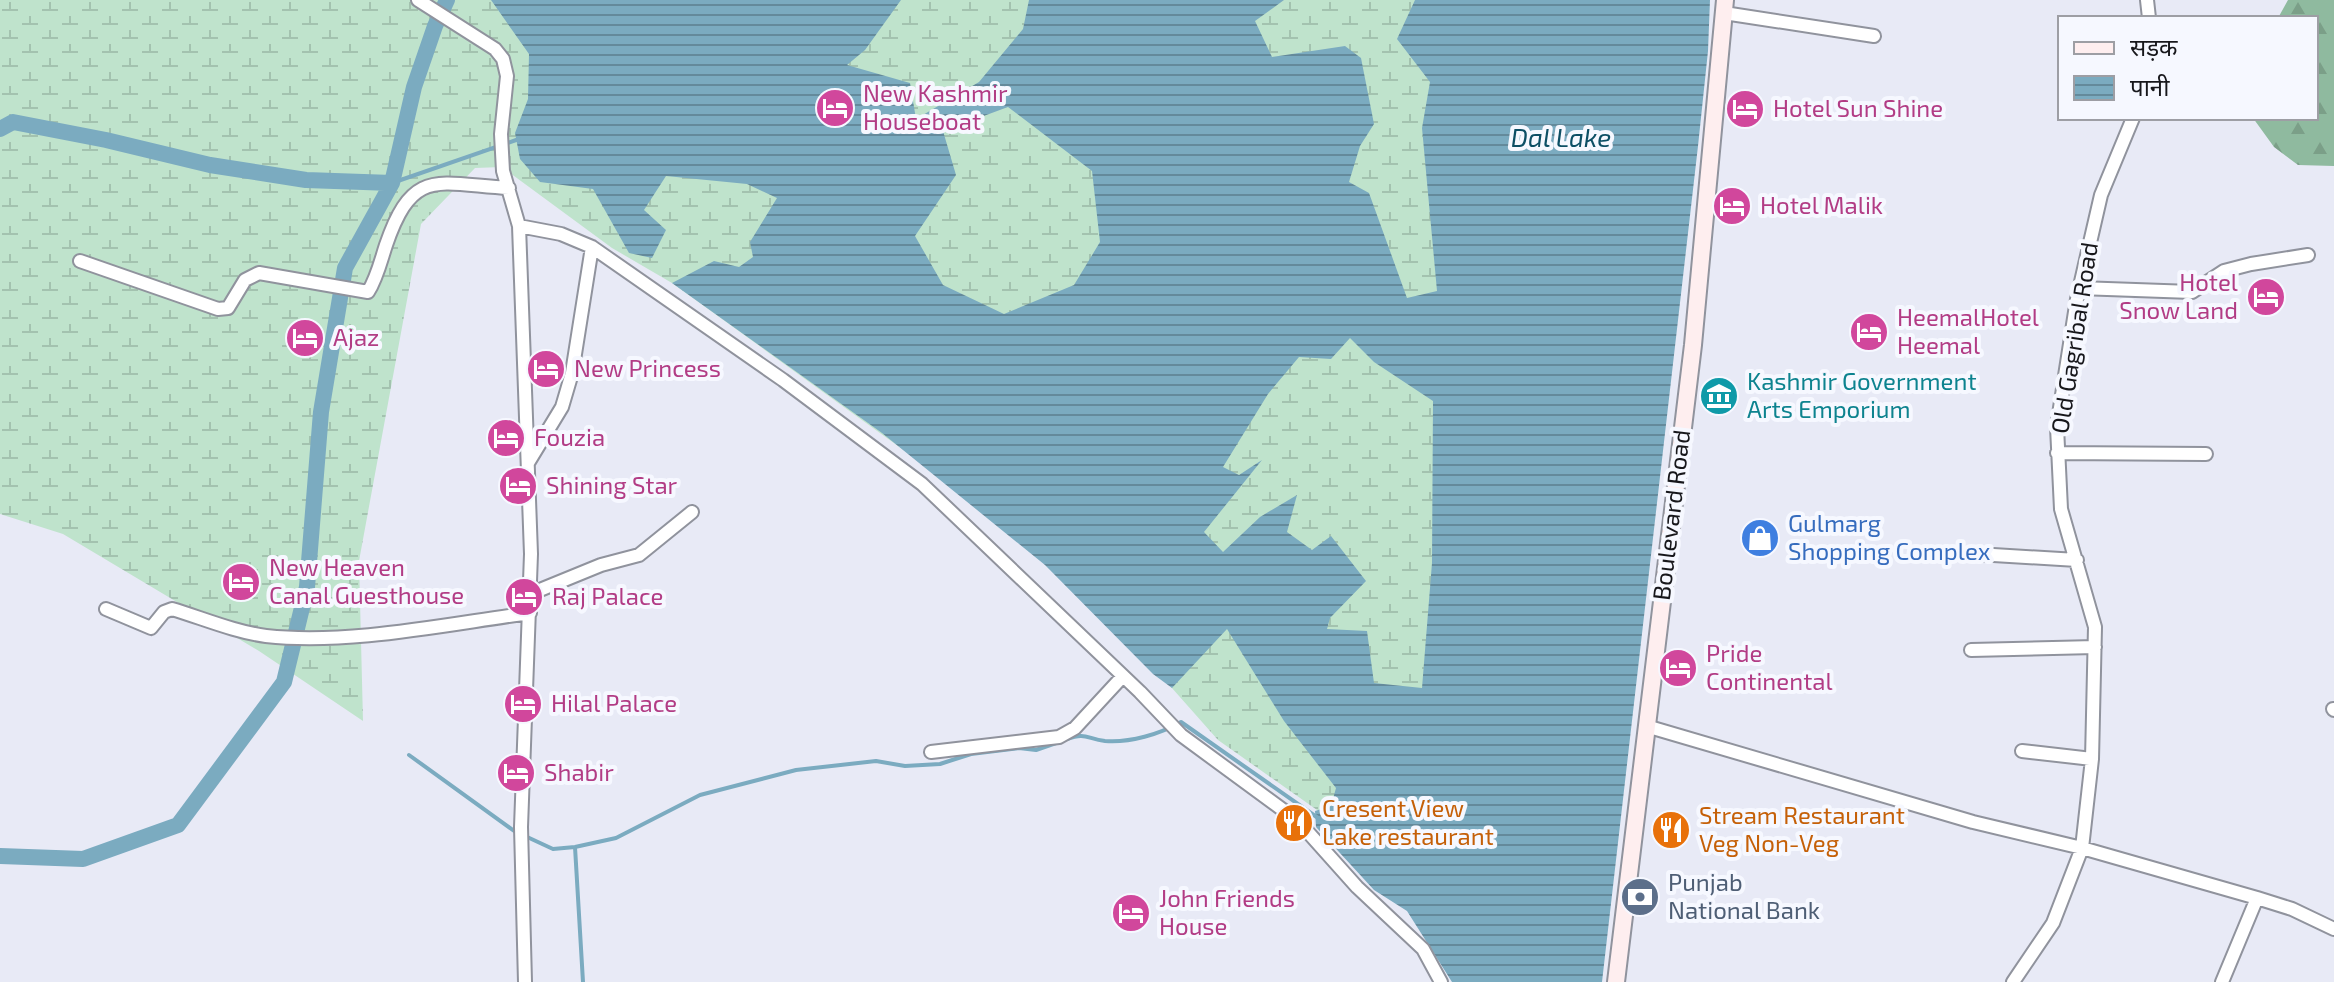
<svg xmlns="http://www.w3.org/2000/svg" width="2334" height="982" viewBox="0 0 2334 982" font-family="'Exo 2','Noto Sans Devanagari',sans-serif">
	<defs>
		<pattern id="forest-firs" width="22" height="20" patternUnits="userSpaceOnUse" patternTransform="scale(2)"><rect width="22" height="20" fill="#8fba9f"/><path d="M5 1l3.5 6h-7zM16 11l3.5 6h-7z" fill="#7b9f88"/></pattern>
		<pattern id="wetland-marsh" width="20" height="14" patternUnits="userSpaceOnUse" patternTransform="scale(2)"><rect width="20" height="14" fill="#bfe3cc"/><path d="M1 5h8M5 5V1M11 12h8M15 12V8" fill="none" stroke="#a3c2af"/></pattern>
		<pattern id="water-rules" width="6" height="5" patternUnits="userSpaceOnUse" patternTransform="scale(2)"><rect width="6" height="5" fill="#7babc0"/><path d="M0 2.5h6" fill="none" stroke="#648a9b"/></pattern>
	</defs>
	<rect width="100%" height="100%" fill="#e8eaf6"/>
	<!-- forest -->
	<path fill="url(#forest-firs)" d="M2288,0H2334V166L2298,165L2274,147L2253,118H2316V18H2278Z"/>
	<!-- wetland -->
	<path fill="url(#wetland-marsh)" d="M0,0H1548L1515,950L1218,740L1063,565L672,283L612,248L502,167L475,168L421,224L359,561L363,721L259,651L63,534L0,514Z"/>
	<!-- water -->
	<path fill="url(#water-rules)" fill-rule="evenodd" d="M491,0H901L865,50L847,65L910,83L916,119L979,82L1023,29L1029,0H1284L1255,21L1272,57L1345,46L1361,58L1374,124L1360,146L1349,182L1369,193L1407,298L1437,291L1422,128L1430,82L1397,39L1415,0H1710L1708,51L1698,146L1602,982H1452L1407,911L1374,890L1316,827L1315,811L1331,806L1336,788L1284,721L1227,629L1172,688L1153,674L1045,565L882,433L672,283L714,261L739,267L753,257L750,242L777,198L747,184L666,176L644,210L666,230L652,258L629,253L593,189L540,182L520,159L515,133L528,99L529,54ZM1008,107L1092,171L1100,242L1074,285L1004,314L943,285L915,236L956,175L943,131ZM1350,338L1374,362L1433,401L1432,563L1422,688L1374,683L1367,631L1327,629L1330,618L1366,581L1331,536L1312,550L1287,532L1297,495L1260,517L1223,552L1204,532L1262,460L1239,475L1223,467L1268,394L1299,357L1331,359Z"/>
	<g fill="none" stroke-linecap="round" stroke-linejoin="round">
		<!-- stream -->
		<path stroke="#7babc0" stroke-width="4" d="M392,183L519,139
			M1067,739C1086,732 1087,739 1105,741C1130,743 1160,734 1181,722L1318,818
			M409,755L517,833
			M525,836L553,849L575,847L616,838L700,795L796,770L876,761L905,766L940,764L971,754L1019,748L1036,750L1059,742
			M575,847L583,982"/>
		<!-- canal -->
		<path stroke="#7babc0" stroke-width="16" d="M0,129L13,122L106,140L210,165L306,180L392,183
			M0,856L83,859L178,825L284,682L307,587L321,412L345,268L392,183L414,87L435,26L447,0"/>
		<defs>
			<path id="street" d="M418,0L495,49L503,59L507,76L501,134L503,171L519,226L531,554L521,827L525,982
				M2147,0L2149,18
				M1724,13L1874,36
				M519,226L561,234L592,247L783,380L922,484L1140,692L1181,735L1298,821L1357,887L1423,949L1441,982
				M80,261L218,309L228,308L245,280L259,273L368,292C377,278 381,260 386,245C413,166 438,184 509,188
				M2079,288L2192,292L2224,271L2251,264L2308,255
				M2057,453L2206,454
				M528,463L562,407L572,373L592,247
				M1977,554L2077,560
				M530,594L601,565L639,555L692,512
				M106,609L151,628L164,612L172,609C202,618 235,632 266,636C350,645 447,624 530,613
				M1971,650L2095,647
				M2333,709L2334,710
				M1646,726L1973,822L2082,848L2257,898L2292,909L2334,929
				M2022,751L2092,759
				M931,752L1059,737L1075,728L1123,676
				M2013,982L2053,923L2082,848L2092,759L2095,627L2061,509L2057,427L2077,299L2101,195L2133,118
				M2222,982L2257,898"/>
			<path id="secondary" d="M1616,982L1693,345L1725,0"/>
		</defs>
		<!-- street casing -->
		<use href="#street" stroke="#90939d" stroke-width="16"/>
		<!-- secondary casing -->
		<use href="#secondary" stroke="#90939d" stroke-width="20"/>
		<!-- street -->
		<use href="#street" stroke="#fff" stroke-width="12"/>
		<!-- secondary -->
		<use href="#secondary" stroke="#feeeef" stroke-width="16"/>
	</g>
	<!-- icons -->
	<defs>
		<symbol id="hotel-disc" viewBox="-11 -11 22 22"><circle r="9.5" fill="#d1479c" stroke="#f6f8ff"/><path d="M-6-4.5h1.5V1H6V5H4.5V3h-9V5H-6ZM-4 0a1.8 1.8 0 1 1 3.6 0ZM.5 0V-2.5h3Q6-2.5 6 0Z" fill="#fff"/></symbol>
		<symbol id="museum-disc" viewBox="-11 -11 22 22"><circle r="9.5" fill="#0f9aa8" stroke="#f6f8ff"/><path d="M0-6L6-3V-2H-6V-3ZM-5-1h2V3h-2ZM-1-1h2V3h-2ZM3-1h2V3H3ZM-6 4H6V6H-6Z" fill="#fff"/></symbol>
		<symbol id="shop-disc" viewBox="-11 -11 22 22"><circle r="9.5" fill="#3f7fe0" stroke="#f6f8ff"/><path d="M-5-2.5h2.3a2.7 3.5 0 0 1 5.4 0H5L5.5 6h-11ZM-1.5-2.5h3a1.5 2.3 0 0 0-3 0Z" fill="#fff"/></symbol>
		<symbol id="restaurant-disc" viewBox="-11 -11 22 22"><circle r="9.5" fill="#e8710a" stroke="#f6f8ff"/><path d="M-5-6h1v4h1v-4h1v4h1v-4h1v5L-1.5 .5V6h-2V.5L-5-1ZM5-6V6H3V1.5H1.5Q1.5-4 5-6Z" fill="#fff"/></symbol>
		<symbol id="bank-disc" viewBox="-11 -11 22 22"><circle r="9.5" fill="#5c6f8a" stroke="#f6f8ff"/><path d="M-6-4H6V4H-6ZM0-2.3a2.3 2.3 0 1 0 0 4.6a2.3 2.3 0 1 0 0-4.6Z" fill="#fff"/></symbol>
	</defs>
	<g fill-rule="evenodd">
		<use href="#hotel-disc" x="813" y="86" width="44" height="44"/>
		<use href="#hotel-disc" x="1723" y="87" width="44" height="44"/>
		<use href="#hotel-disc" x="1710" y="184" width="44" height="44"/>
		<use href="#hotel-disc" x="2244" y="275" width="44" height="44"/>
		<use href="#hotel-disc" x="1847" y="310" width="44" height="44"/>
		<use href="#hotel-disc" x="283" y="316" width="44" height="44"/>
		<use href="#hotel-disc" x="524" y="347" width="44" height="44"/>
		<use href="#museum-disc" x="1697" y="374" width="44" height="44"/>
		<use href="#hotel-disc" x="484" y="416" width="44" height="44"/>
		<use href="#hotel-disc" x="496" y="464" width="44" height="44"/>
		<use href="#shop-disc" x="1738" y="516" width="44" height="44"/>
		<use href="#hotel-disc" x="219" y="560" width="44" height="44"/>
		<use href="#hotel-disc" x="502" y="575" width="44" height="44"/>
		<use href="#hotel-disc" x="1656" y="646" width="44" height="44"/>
		<use href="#hotel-disc" x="501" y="682" width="44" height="44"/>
		<use href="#hotel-disc" x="494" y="751" width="44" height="44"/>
		<use href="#restaurant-disc" x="1272" y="801" width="44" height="44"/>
		<use href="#restaurant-disc" x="1649" y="808" width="44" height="44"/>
		<use href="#bank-disc" x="1618" y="875" width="44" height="44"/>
		<use href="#hotel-disc" x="1109" y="891" width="44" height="44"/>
	</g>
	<g text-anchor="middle" stroke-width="8" stroke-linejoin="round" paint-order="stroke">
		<!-- hotel labels -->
		<g font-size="24" fill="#b23c85" stroke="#f6f8ff" text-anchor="start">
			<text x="863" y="102">New Kashmir<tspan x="863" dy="28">Houseboat</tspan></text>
			<text x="1773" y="117">Hotel Sun Shine</text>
			<text x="1760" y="214">Hotel Malik</text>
			<text x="2238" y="291" text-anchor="end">Hotel<tspan x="2238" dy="28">Snow Land</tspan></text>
			<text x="1897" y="326">HeemalHotel<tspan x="1897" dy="28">Heemal</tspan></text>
			<text x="333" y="346">Ajaz</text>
			<text x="574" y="377">New Princess</text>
			<text x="534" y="446">Fouzia</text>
			<text x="546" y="494">Shining Star</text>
			<text x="269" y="576">New Heaven<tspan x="269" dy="28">Canal Guesthouse</tspan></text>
			<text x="552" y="605">Raj Palace</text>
			<text x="1706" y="662">Pride<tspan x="1706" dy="28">Continental</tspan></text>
			<text x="551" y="712">Hilal Palace</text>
			<text x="544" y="781">Shabir</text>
			<text x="1159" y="907">John Friends<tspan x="1159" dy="28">House</tspan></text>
		</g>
		<!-- street labels -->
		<g font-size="24" fill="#17171b" stroke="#f6f8ff">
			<text transform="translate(2075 338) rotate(-81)" y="8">Old Gagribal Road</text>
			<text transform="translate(1672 515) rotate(-83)" y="8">Boulevard Road</text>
		</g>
		<!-- culture labels -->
		<g font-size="24" fill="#0d838f" stroke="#f6f8ff" text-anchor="start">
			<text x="1747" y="390">Kashmir Government<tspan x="1747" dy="28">Arts Emporium</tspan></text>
		</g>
		<!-- shop labels -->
		<g font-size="24" fill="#366cbe" stroke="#f6f8ff" text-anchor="start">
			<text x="1788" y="532">Gulmarg<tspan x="1788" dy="28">Shopping Complex</tspan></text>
		</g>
		<!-- food labels -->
		<g font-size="24" fill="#c56008" stroke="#f6f8ff" text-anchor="start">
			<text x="1322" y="817">Cresent View<tspan x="1322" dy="28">Lake restaurant</tspan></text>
			<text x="1699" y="824">Stream Restaurant<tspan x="1699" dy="28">Veg Non-Veg</tspan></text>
		</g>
		<!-- service labels -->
		<g font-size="24" fill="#4e5e75" stroke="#f6f8ff" text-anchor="start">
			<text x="1668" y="891">Punjab<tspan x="1668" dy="28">National Bank</tspan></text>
		</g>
		<!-- water labels -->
		<g font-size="26" font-style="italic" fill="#0d4f65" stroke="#f6f8ff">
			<text x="1561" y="147">Dal Lake</text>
		</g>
	</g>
	<!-- legend -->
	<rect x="2058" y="16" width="260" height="104" fill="#f6f8ff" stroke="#9d9ea4" stroke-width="2"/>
	<rect x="2074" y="42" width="40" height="12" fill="#feeeef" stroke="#9d9ea4" stroke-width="2"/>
	<text x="2130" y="56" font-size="24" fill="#17171b">सड़क</text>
	<rect x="2074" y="76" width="40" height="24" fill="url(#water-rules)" stroke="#9d9ea4" stroke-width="2"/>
	<text x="2130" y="96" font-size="24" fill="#17171b">पानी</text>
</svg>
